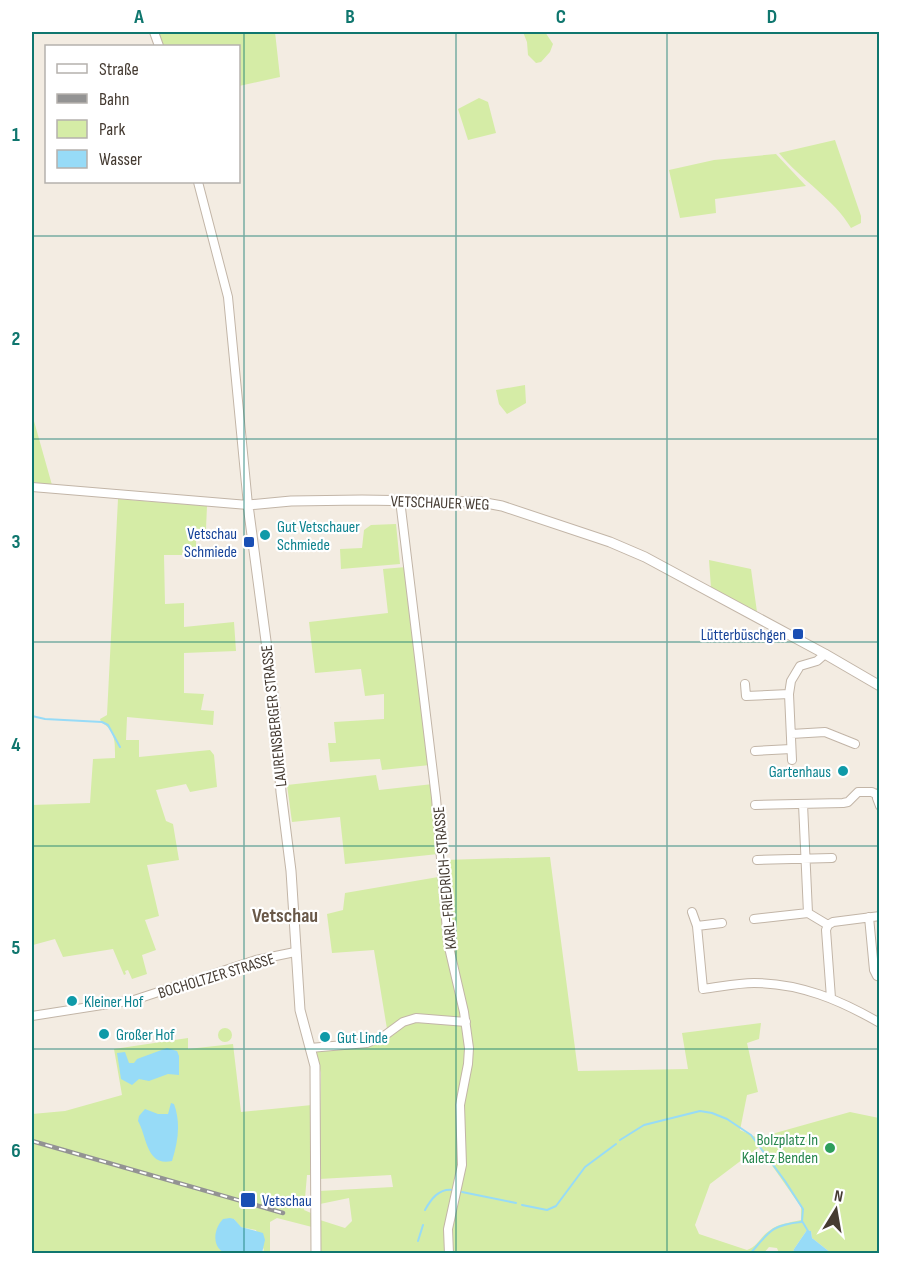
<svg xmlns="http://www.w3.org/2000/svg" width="911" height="1285" viewBox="0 0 911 1285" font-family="'Sofia Sans Condensed',sans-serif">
	<rect width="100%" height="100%" fill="#f3ece2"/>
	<!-- green -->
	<path fill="#d5eca6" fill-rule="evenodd" d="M156,32H275L280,77L239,86L238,46H162Z
		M523,32H545L553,44L550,52L541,62L536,63L528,55L527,42Z
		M479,98L488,102L496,133L468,140L458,109Z
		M835,140L861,216V223L851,228C834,199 801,180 779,153Z
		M776,154L806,186L715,199L716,213L680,218L669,170L714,160Z
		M525,385L526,403L507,414L499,404L496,390Z
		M32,414L52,485L32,482Z
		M118,499L207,506L206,529L196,530V548L183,550L182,555H164L165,604L184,603V627L234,622L236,651L184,653V693L204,694L201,710L214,711L213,725L127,717L126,740H139V757L210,750L214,755L217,787L190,792L186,784L156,790L166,821L173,824L179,860L147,865L159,916L145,920L156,950L142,955L147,974L132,979L128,970L125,971L126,974L124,975L113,949L63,957L55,939L33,945L32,942V805L90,803L93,759L115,758C115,742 116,731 101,722L100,719L107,715Z
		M396,524L400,564L341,569L340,549L362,548L364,530L371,525Z
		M709,560L751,569L757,612L711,588Z
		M406,567L430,765L382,770L380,759L330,762L328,743H336L334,722L384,719V694L365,696L361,669L315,673L309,622L388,613L383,569Z
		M376,775L379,790L433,784L438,854L345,864L340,817L292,822L287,785Z
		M550,857L578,1071L688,1069L682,1033L761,1023L759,1039L747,1043L758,1092L747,1095L740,1130L758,1138L850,1112L879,1118V1253H831L812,1238L811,1231L807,1230L794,1249L793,1254L779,1253L777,1248L769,1247L763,1254L451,1253L448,1233L444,1234L450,1253H321L320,1220L345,1228L352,1221L349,1198L320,1204L319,1191L393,1187L391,1175L319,1179L321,1073L316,1052L362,1046L384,1038L387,1029L374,950L332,953L327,914L343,910L345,893L444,876L443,860ZM759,1147L801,1207V1220C789,1223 779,1223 769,1231C760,1237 758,1246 747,1250L699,1234L695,1225L710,1184Z
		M218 1035a7 7 0 1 1 14 0a7 7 0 1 1-14 0Z
		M188,1038V1049L233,1044L241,1112L312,1105L310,1175H307L304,1210L311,1213L312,1227L277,1218L270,1222V1253H262L264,1250L256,1230L240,1227L234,1219L219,1248L226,1253L32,1254V1114L65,1111L122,1095L114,1049Z"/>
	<!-- water -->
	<path fill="#97dbf7" d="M167,1048L177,1051L179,1056V1075L168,1074L149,1081L139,1079L132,1085L121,1079L117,1053L125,1052L129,1063H134L137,1059Z
		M171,1103L174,1104C181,1123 178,1142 172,1161C146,1167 147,1136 138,1121L139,1116L145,1109L158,1114H168Z
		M230,1218L234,1219L241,1227L263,1233L265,1240L262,1253C251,1254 238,1256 228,1254C211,1250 213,1229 223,1219Z
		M807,1230L811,1231L812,1238L831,1253H793L794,1249Z"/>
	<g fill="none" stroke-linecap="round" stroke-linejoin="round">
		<!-- stream -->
		<path stroke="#97dbf7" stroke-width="2" d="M32,716L45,719L102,722L108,725L120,747
			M620,1140L644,1125L700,1111L712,1113L727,1119L751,1135L785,1181L803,1209L802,1221L808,1231
			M462,1192L516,1203
			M522,1205L547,1210L556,1206L585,1167L616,1144
			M425,1210C431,1199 439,1188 453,1190
			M418,1241L423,1225
			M750,1254C769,1232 771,1225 801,1222"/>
		<defs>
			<path id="minor" d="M154,32L159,46
				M32,487L248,505L228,297L198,182
				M400,500L436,798L448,943L464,1012L469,1048L468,1064L460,1105L462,1165L448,1229L449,1254
				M745,684L746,696L789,694
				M791,734L825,732L855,744
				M755,751L791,749
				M792,760L789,694L791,681L800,666L817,661L825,654
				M880,792L877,798L880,806
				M803,804L808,913
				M755,805L843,803L848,802L858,792H872L877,795
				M757,860L832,858
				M692,912L697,926L703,989C720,987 737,983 754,983C800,983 840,1000 880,1023
				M869,917L874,970L877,976L880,977
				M754,919L808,913L828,925
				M697,926L722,923
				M831,998L826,930L828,925L833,922L880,916
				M32,1016L134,1000L256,960L295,952
				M310,1048L367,1043L384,1036L403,1022L416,1018L466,1022"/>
			<path id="tertiary" d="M316,1254L315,1066L300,1010L291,871L281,792L275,709L248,505L291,501L362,500L480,502L502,506L610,542L645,557L825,654L880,686"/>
		</defs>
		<!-- minor casing -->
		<use href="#minor" stroke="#c2b5a7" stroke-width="10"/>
		<!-- tertiary casing -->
		<use href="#tertiary" stroke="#c2b5a7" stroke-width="11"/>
		<!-- minor -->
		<use href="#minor" stroke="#fff" stroke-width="8"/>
		<!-- tertiary -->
		<use href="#tertiary" stroke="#fff" stroke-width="9"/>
		<defs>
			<path id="rail" d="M32,1141L283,1213"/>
		</defs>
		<!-- rail casing -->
		<use href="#rail" stroke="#939393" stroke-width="4.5"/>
		<!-- rail -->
		<use href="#rail" stroke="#fff" stroke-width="2" stroke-dasharray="7" stroke-linecap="butt"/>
	</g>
	<!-- grid -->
	<path fill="none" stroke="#0f766e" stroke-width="1.5" stroke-opacity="0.55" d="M244,32V1254M456,32V1254M667,32V1254M32,236H880M32,439H880M32,642H880M32,846H880M32,1049H880"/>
	<!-- markers -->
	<g fill="#0f9aa8" stroke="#fff" stroke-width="2">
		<circle cx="265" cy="535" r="6"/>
		<circle cx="843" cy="771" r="6"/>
		<circle cx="72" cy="1001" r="6"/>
		<circle cx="104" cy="1034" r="6"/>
		<circle cx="325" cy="1037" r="6"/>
	</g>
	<g fill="#1a4fb4" stroke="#fff" stroke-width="2">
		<rect x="243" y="536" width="12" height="12" rx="3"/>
		<rect x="792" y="628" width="12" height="12" rx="3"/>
		<rect x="240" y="1192" width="16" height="16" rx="3"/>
	</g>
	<circle fill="#2e9e5b" stroke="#fff" stroke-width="2" cx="830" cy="1148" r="6"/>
	<g text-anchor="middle" stroke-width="4.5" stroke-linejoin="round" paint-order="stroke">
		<!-- street labels -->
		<g font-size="16" fill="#453b32" stroke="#fff">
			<text transform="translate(440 502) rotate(2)" y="6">VETSCHAUER WEG</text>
			<text transform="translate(273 716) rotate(-96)" y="6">LAURENSBERGER STRASSE</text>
			<text transform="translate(444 878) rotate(-95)" y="6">KARL-FRIEDRICH-STRASSE</text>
			<text transform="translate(216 975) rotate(-17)" y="6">BOCHOLTZER STRASSE</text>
		</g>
		<!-- culture labels -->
		<g font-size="16" fill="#0d838f" stroke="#fff" text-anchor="start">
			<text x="277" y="532">Gut Vetschauer<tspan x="277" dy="18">Schmiede</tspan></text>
			<text x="831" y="777" text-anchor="end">Gartenhaus</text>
			<text x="84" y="1007">Kleiner Hof</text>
			<text x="116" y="1040">Großer Hof</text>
			<text x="337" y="1043">Gut Linde</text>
		</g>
		<!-- transit labels -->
		<g font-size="16" fill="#164399" stroke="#fff" text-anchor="end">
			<text x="237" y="539">Vetschau<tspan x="237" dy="18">Schmiede</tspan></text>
			<text x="786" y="640">Lütterbüschgen</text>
			<text x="262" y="1206" text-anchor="start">Vetschau</text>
		</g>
		<!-- leisure labels -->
		<g font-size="16" fill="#27864d" stroke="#fff" text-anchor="end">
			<text x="818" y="1145">Bolzplatz In<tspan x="818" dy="18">Kaletz Benden</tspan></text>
		</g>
		<!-- quarter labels -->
		<g font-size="20" font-weight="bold" fill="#695848" stroke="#fff">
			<text x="285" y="922">Vetschau</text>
		</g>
	</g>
	<!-- border -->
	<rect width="911" height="1285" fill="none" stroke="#ffffff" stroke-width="66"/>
	<!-- legend -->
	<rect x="45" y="45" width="195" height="138" fill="#ffffff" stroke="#b5b1ad" stroke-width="1.5"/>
	<rect x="57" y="64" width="30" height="9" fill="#ffffff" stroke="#b5b1ad" stroke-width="1.5"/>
	<text x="99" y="75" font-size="18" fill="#453b32">Straße</text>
	<rect x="57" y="94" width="30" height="9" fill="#939393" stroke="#b5b1ad" stroke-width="1.5"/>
	<text x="99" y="105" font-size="18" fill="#453b32">Bahn</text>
	<rect x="57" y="120" width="30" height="18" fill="#d5eca6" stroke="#b5b1ad" stroke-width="1.5"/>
	<text x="99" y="135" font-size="18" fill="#453b32">Park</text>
	<rect x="57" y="150" width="30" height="18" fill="#97dbf7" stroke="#b5b1ad" stroke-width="1.5"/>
	<text x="99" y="165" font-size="18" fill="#453b32">Wasser</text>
	<!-- north arrow -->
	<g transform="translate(836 1210) rotate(11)" stroke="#ffffff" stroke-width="4.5" paint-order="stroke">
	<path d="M0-4.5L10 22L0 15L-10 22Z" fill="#453b32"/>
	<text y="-9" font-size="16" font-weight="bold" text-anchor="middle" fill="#453b32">N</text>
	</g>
	<rect x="33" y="33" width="845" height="1219" fill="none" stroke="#0f766e" stroke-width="2"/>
	<g font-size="20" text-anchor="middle" font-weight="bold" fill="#0f766e">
		<text x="139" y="23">A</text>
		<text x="350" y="23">B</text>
		<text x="561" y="23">C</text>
		<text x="772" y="23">D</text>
		<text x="16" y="141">1</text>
		<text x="16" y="345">2</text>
		<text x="16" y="548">3</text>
		<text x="16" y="751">4</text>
		<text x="16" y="954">5</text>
		<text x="16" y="1157">6</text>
	</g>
</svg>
